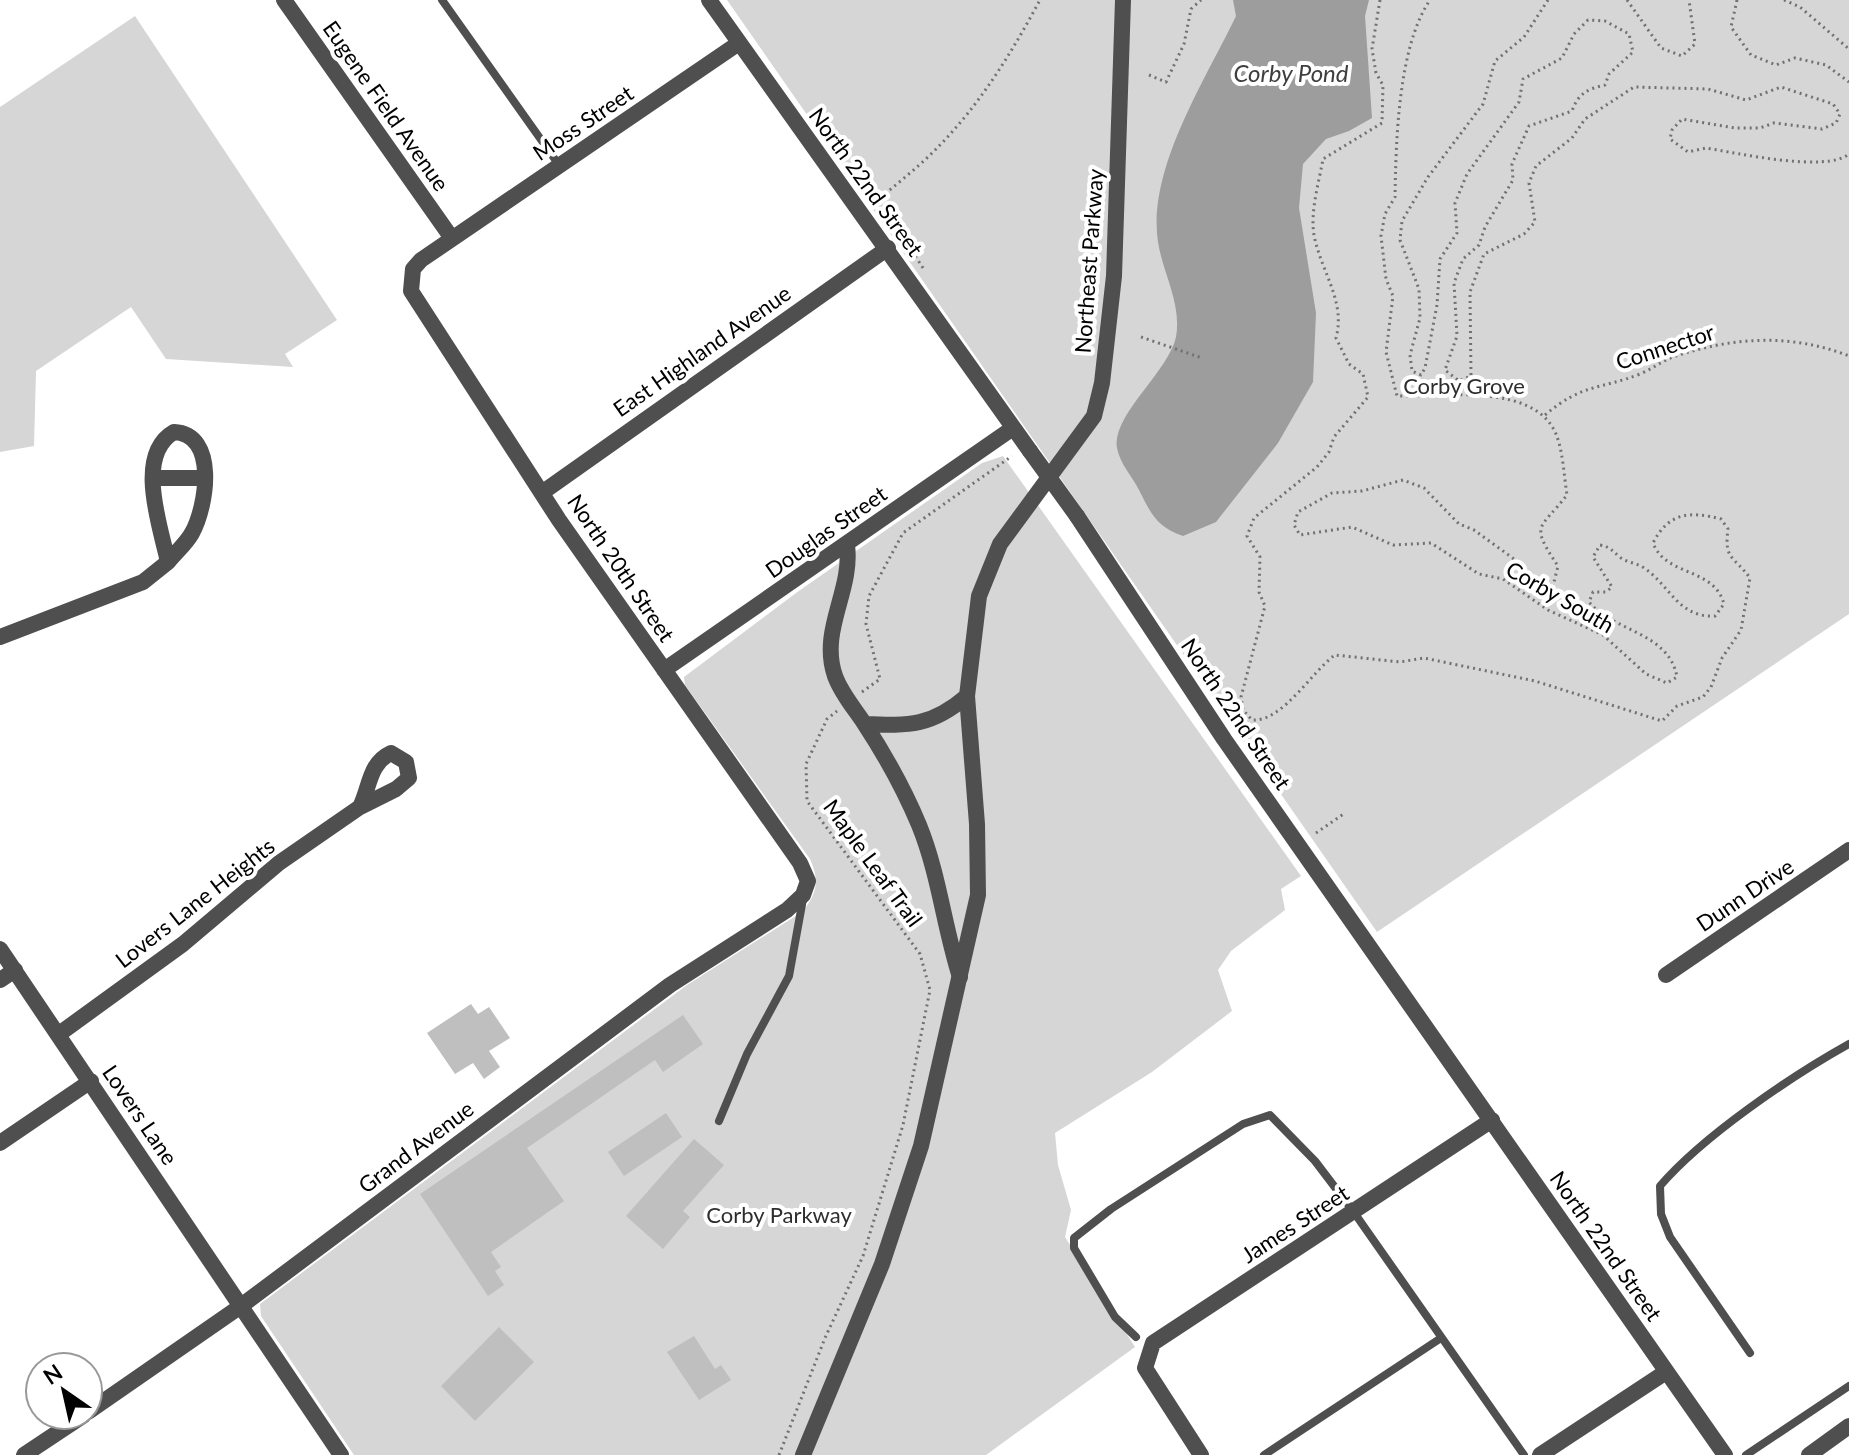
<svg xmlns="http://www.w3.org/2000/svg" width="1849" height="1455" viewBox="0 0 1849 1455" font-family="Lato,sans-serif">
	<rect width="100%" height="100%" fill="#fff"/>
	<!-- green -->
	<path fill="#d6d6d6" d="M727,0H1849V614L1377,932Z
		M135,16L337,320L285,354L293,367L166,359L131,307L36,371L34,446L0,452V107Z
		M1003,456L1301,876L1281,889L1285,910L1231,951L1218,970L1232,1011L1152,1072L1055,1133L1058,1165L1071,1210L1065,1237L1135,1347L986,1455H354L261,1316L260,1304L687,985L802,912C817,894 820,881 810,859L685,685L684,677L796,593L982,463Z"/>
	<!-- water -->
	<path fill="#9d9d9d" d="M1233,0H1369L1365,16L1372,118L1349,131L1326,139L1303,164L1299,208L1316,313L1313,382L1278,443L1216,522L1183,536C1157,527 1151,514 1139,490C1132,476 1120,464 1117,448C1111,416 1169,371 1176,337C1182,304 1163,274 1158,242C1147,169 1206,79 1236,16Z"/>
	<!-- building -->
	<path fill="#bfbfbf" d="M471,1004L478,1014L489,1007L510,1038L489,1051L500,1067L484,1079L473,1063L455,1074L427,1033Z
		M683,1015L703,1044L663,1072L655,1060L527,1148L564,1201L491,1252L501,1267L495,1271L504,1285L488,1296L420,1194Z
		M666,1113L682,1137L624,1176L608,1152Z
		M694,1139L724,1165L683,1211L690,1217L663,1249L626,1216Z
		M499,1327L534,1362L475,1421L441,1386Z
		M694,1336L715,1369L721,1365L731,1380L699,1400L667,1352Z"/>
	<g fill="none" stroke-linecap="round" stroke-linejoin="round">
		<!-- path -->
		<path stroke="#717171" stroke-width="3" stroke-dasharray="2 4" stroke-linecap="butt" d="M1380,0L1372,49L1376,73L1383,85L1382,123L1323,159C1319,182 1310,212 1314,235C1321,272 1346,301 1336,338L1349,364L1363,374L1368,397L1334,437L1329,452L1317,467L1254,518L1247,536L1260,557L1259,592L1265,606L1241,697L1243,710L1252,720C1283,722 1312,671 1335,655L1400,662L1424,658L1535,681L1662,721L1677,706L1703,697L1711,687L1722,658L1741,630L1750,578C1733,555 1724,560 1728,529L1721,519C1690,511 1669,512 1653,543C1666,577 1714,567 1724,604L1715,616C1678,618 1670,585 1644,568C1637,563 1628,563 1621,558C1613,552 1611,547 1600,545L1593,557L1612,587L1606,592H1593L1589,602C1614,632 1669,632 1677,677L1667,683L1646,674L1603,635L1548,610L1503,579L1479,574L1431,543L1393,545L1352,527L1300,535L1294,525L1298,512L1332,493L1362,491L1403,480L1424,488L1459,524L1474,530L1514,559L1529,581L1546,590L1554,582L1558,566C1529,523 1540,530 1567,495C1564,476 1563,451 1556,434C1534,382 1442,397 1397,396L1386,352L1393,296L1386,279L1381,236L1385,214L1395,197C1396,141 1398,47 1430,0
			M1548,0L1524,37L1495,61L1483,104L1428,177L1402,221L1400,240L1419,289L1420,318L1410,355L1412,371L1421,375L1425,368L1437,305L1440,259L1457,233L1455,203L1467,174L1519,102L1523,79L1562,58L1574,34L1588,20L1605,21L1629,34L1633,52L1609,74L1605,85C1587,89 1578,94 1572,111L1529,126L1512,164L1513,180L1485,227L1479,245L1463,259L1454,283L1457,336L1445,370L1459,381L1471,376L1470,292L1484,254L1524,234L1535,222L1529,183L1536,166L1572,138L1585,119L1634,87L1708,89L1746,100L1781,87L1833,104L1840,114L1836,123L1822,129L1774,123L1760,128H1735L1682,119L1672,130L1670,139L1688,152L1706,148C1737,153 1826,173 1849,154
			M1627,0L1661,48L1682,56L1695,44L1689,0
			M1737,0L1731,27L1751,55L1776,65L1795,58L1826,65L1849,82
			M1784,0L1800,7L1849,49
			M1149,75L1166,82L1184,44L1191,9L1201,0
			M923,268L879,199C899,182 921,165 939,146C981,103 1012,52 1040,0
			M1141,337L1202,358
			M1545,415C1583,383 1599,390 1640,374C1652,369 1662,361 1673,357C1732,337 1791,333 1849,356
			M862,692L880,679L866,624L869,596L903,533L1012,456
			M1237,730L1250,719
			M1316,833L1345,813
			M779,1455L825,1338L863,1256L903,1125L930,990L920,954L807,801L806,764L827,719L837,711"/>
		<!-- service -->
		<path stroke="#4f4f4f" stroke-width="8" d="M442,0L559,165
			M719,1121L747,1054L789,976L803,899
			M1136,1337L1115,1317L1074,1248V1238L1111,1209L1243,1124L1270,1115L1315,1161L1353,1211L1524,1455
			M1750,1353L1670,1237L1661,1214L1660,1186C1703,1136 1790,1077 1849,1044
			M1264,1455L1441,1338
			M1746,1455L1849,1386"/>
		<!-- minor -->
		<path stroke="#4f4f4f" stroke-width="16" d="M284,0L451,237
			M174,432C218,434 207,506 192,533C186,544 175,553 168,562C161,528 134,455 174,432Z
			M153,478H203
			M543,492L888,248
			M847,545C853,591 819,630 835,676C841,693 854,708 864,723C885,755 904,789 919,825C939,874 944,927 960,977
			M0,637L143,582L168,562
			M664,670L1013,428
			M865,724C910,726 932,726 967,696
			M391,753L406,762L409,778L396,789L360,807C370,787 369,763 391,753Z
			M1666,975L1849,850
			M0,980L15,970
			M59,1034L183,944L279,863L360,807
			M0,1143L91,1081
			M241,1306L670,985L787,910L803,895L808,881L800,863L559,520L411,291L413,269L421,260L739,43
			M1201,1455L1145,1368L1153,1343L1492,1120
			M1540,1455L1666,1372
			M1809,1455L1849,1426"/>
		<!-- tertiary -->
		<path stroke="#4f4f4f" stroke-width="16" d="M709,0L1030,451
			M1077,516L1224,739L1725,1455
			M0,949L341,1455
			M88,1412L241,1306
			M24,1455L84,1415
			M803,1455L882,1264L921,1146L978,895L977,824L967,696L979,596L1000,544L1094,416L1102,383L1114,276L1123,0"/>
		<!-- tertiary-bridge -->
		<path stroke="#4f4f4f" stroke-width="16" d="M1030,451L1077,516"/>
	</g>
	<g text-anchor="middle" stroke-width="8" stroke-linejoin="round" paint-order="stroke">
		<!-- street labels -->
		<g font-size="22" fill="#000" stroke="#fff">
			<text transform="translate(386 106) rotate(55)" y="8">Eugene Field Avenue</text>
			<text transform="translate(583 123) rotate(-34)" y="8">Moss Street</text>
			<text transform="translate(866 182) rotate(54)" y="8">North 22nd Street</text>
			<text transform="translate(1089 261) rotate(-86)" y="8">Northeast Parkway</text>
			<text transform="translate(1665 347) rotate(-18)" y="8">Connector</text>
			<text transform="translate(702 351) rotate(-35)" y="8">East Highland Avenue</text>
			<text transform="translate(826 532) rotate(-35)" y="8">Douglas Street</text>
			<text transform="translate(621 568) rotate(56)" y="8">North 20th Street</text>
			<text transform="translate(1560 597) rotate(30)" y="8">Corby South</text>
			<text transform="translate(1236 714) rotate(56)" y="8">North 22nd Street</text>
			<text transform="translate(873 863) rotate(54)" y="8">Maple Leaf Trail</text>
			<text transform="translate(1745 895) rotate(-34)" y="8">Dunn Drive</text>
			<text transform="translate(195 903) rotate(-38)" y="8">Lovers Lane Heights</text>
			<text transform="translate(140 1115) rotate(56)" y="8">Lovers Lane</text>
			<text transform="translate(416 1147) rotate(-37)" y="8">Grand Avenue</text>
			<text transform="translate(1295 1224) rotate(-33)" y="8">James Street</text>
			<text transform="translate(1606 1246) rotate(55)" y="8">North 22nd Street</text>
		</g>
		<!-- park labels -->
		<g font-size="22" fill="#2d2d2d" stroke="#fff">
			<text x="1464" y="394">Corby Grove</text>
			<text x="779" y="1223">Corby Parkway</text>
		</g>
		<!-- water labels -->
		<g font-size="24" font-style="italic" fill="#3e3e3e" stroke="#fff">
			<text x="1291" y="82">Corby Pond</text>
		</g>
	</g>
	<!-- north arrow -->
	<g transform="translate(64 1391) rotate(326)"><circle r="38" fill="#ffffff" stroke="#999999" stroke-width="2"/>
	<path d="M0-6L14 30L0 20L-14 30Z" fill="#000000"/>
	<text y="-12" font-size="22" font-weight="bold" text-anchor="middle" fill="#000000">N</text>
	</g>
</svg>
